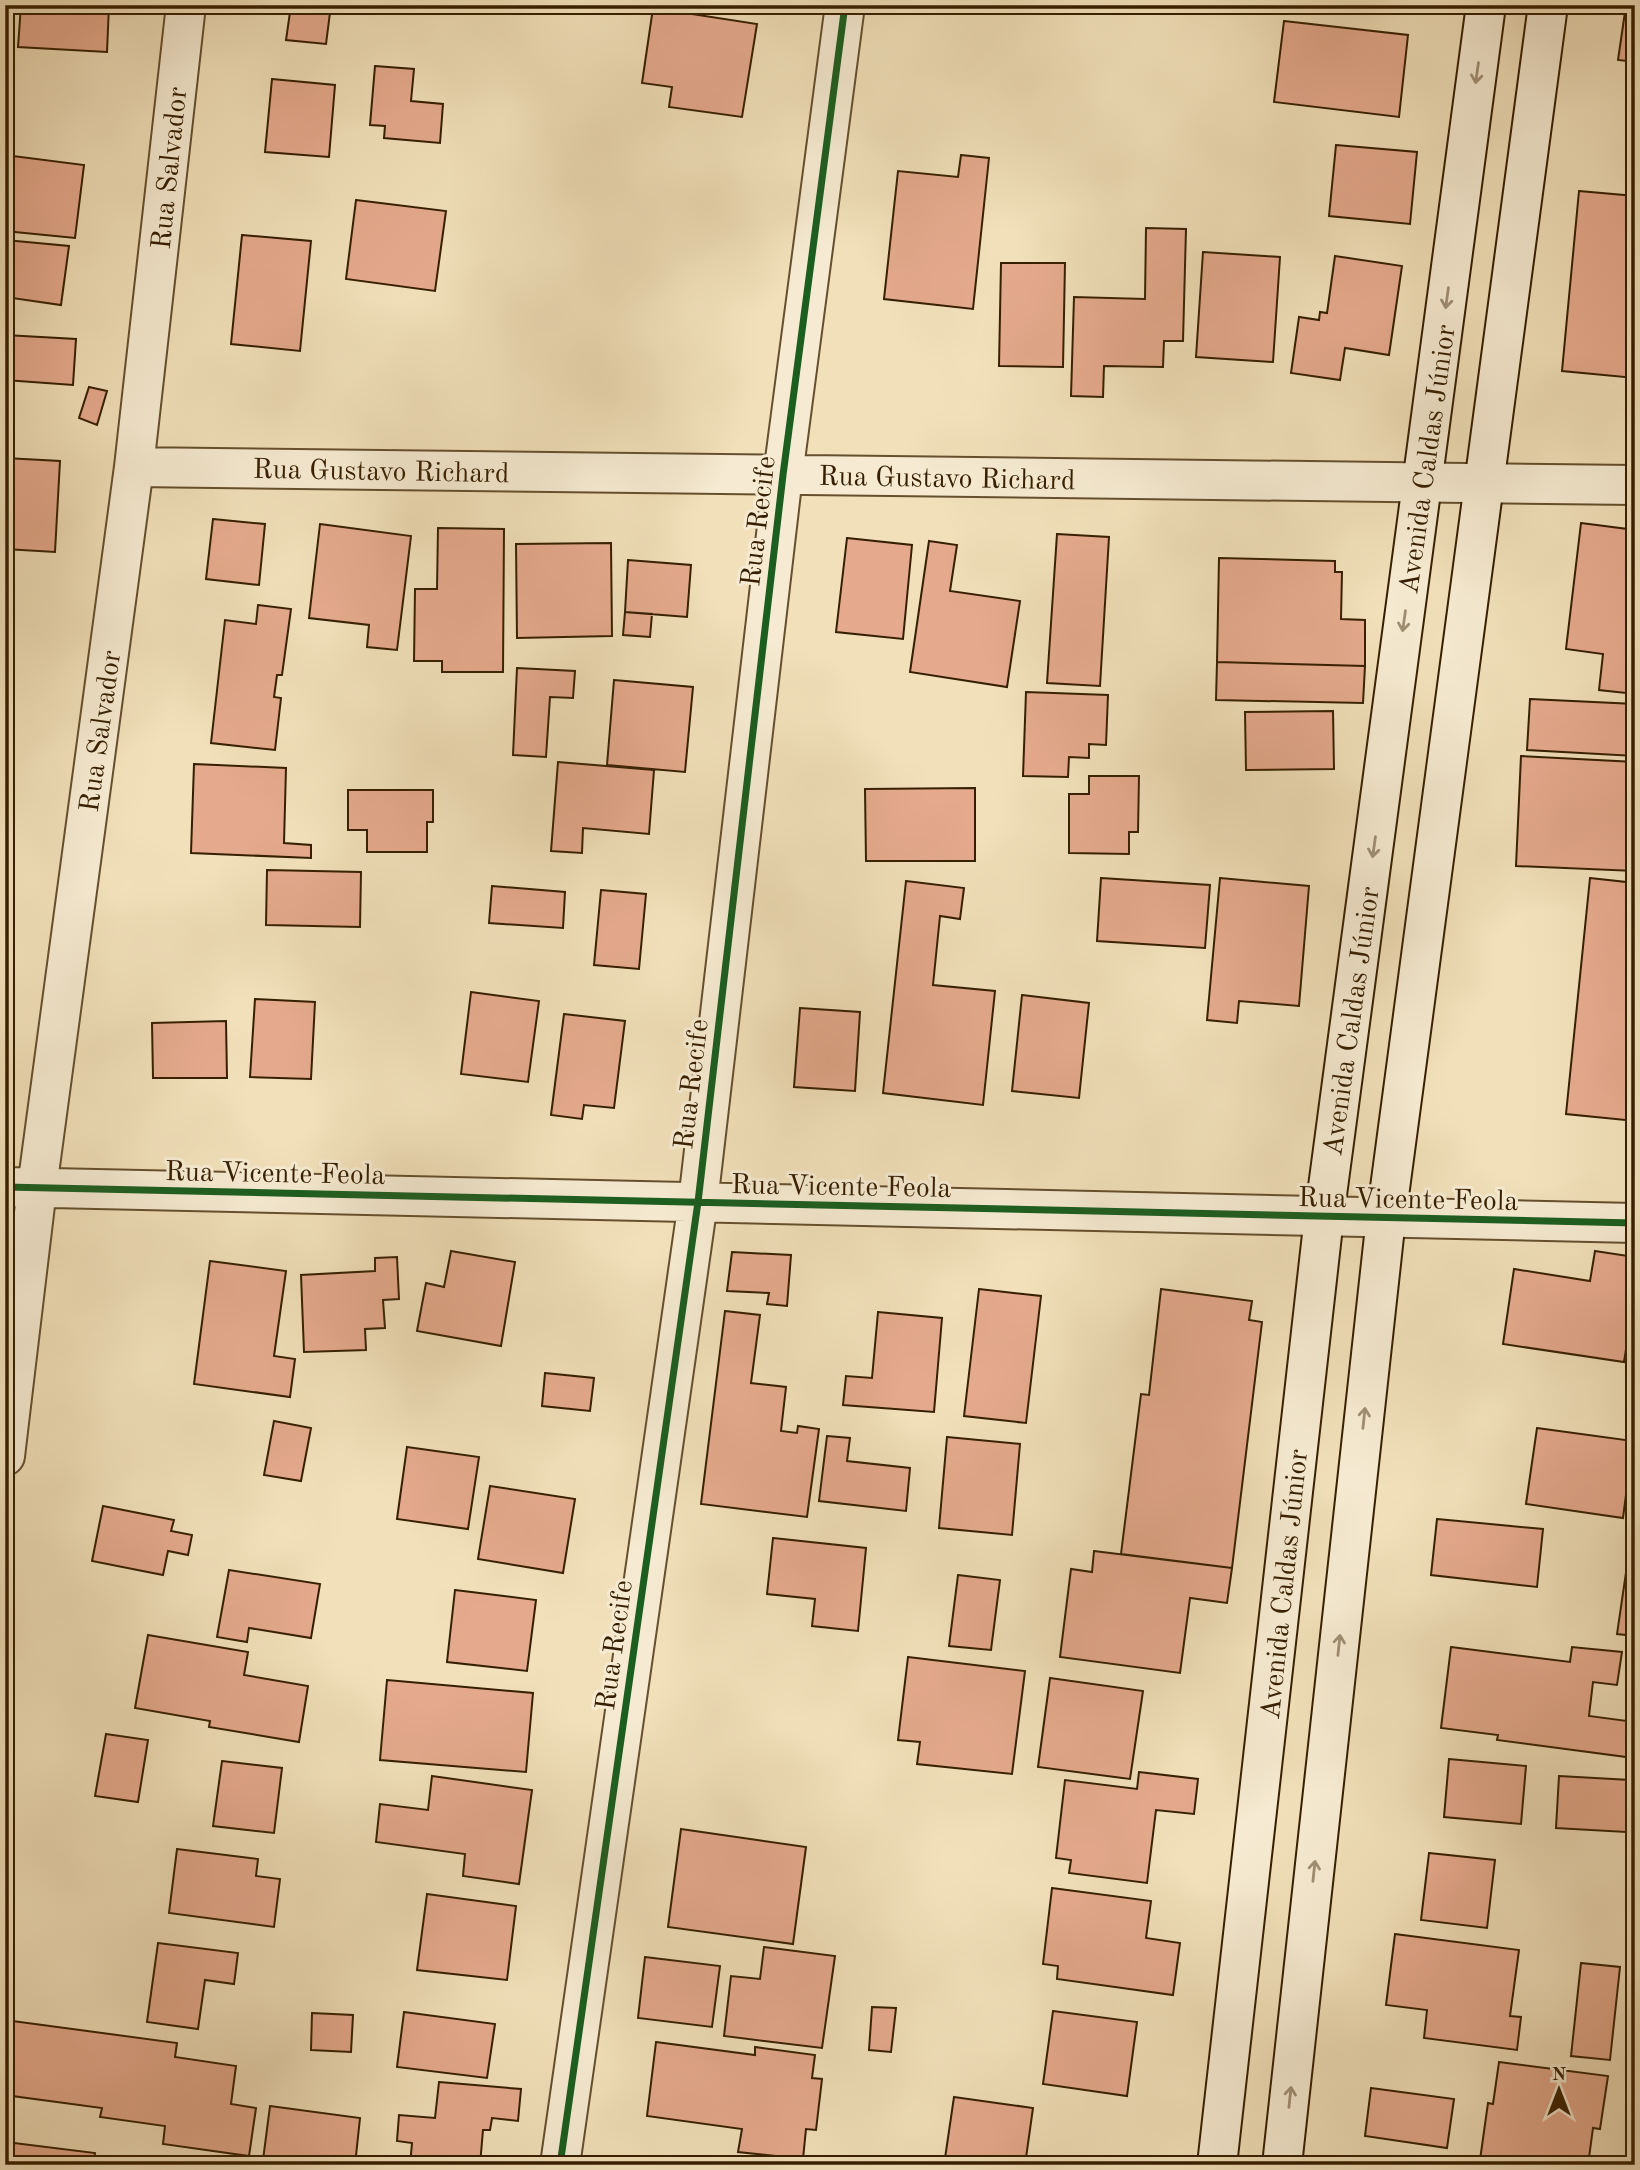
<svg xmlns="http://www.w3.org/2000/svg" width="1640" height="2170" viewBox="0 0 1640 2170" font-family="'Old Standard TT',serif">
	<rect width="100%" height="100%" fill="#f1e0ba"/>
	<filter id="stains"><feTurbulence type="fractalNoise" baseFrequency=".00286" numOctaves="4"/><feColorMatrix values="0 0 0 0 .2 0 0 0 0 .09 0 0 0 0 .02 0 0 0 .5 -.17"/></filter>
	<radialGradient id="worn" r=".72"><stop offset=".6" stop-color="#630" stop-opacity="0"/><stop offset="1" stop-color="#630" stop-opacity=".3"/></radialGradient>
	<!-- building -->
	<path fill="#e5aa8d" stroke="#361f00" stroke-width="2" d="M21,5H109L107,52L18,47Z
		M291,5H331L326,44L286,40Z
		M1361,5H1412L1411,11Z
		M1626,5H1635V62L1618,60Z
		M653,8L757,24L742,117L669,107L672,87L642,83Z
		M1284,21L1408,35L1399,117L1274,102Z
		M375,66L414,69L411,101L443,104L440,143L384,138L385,126L370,125Z
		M272,79L335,85L329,157L265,152Z
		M1336,145L1417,152L1410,224L1329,216Z
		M5,155L84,165L75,238L5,231Z
		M961,155L989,158L973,309L884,299L898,171L958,177Z
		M1579,191L1635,196V378L1562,371Z
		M356,200L446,211L435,291L346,279Z
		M1146,228L1186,229L1183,341H1164L1163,367L1104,366L1103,397L1071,396L1074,297L1145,299Z
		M242,235L311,241L300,351L231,344Z
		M5,240L69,246L61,305L5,297Z
		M1203,252L1280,257L1273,362L1196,357Z
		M1335,256L1402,266L1389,355L1345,348L1340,380L1291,373L1299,317L1319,320L1320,312L1327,313Z
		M1001,263H1065L1063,367L999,366Z
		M5,335L76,339L73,385L5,380Z
		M89,387L107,391L97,425L79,418Z
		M5,458L60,461L55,552L5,549Z
		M213,519L265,524L259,585L206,579Z
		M1581,523L1635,530V694L1599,690L1603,654L1566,649Z
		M320,524L411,536L397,650L367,647L369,625L309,618Z
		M438,528L504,529L503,672H442V661H414L415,589H437Z
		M1057,534L1109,537L1100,686L1047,683Z
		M847,538L912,545L903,639L836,632Z
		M929,541L957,545L950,591L1020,601L1007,687L910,672Z
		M611,543L612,636L517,638L516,544Z
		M1219,558L1335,561V572H1342L1341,619L1365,620V666L1217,662Z
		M628,560L691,565L687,617L625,612Z
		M258,605L291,609L282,675H277L274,697L281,698L275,750L211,743L225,620L256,624Z
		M625,612L652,614L650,637L623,635Z
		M1217,662L1365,666L1363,703L1216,700Z
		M517,668L575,671L573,698L550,697L546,757L513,755Z
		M614,680L693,687L685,772L607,765Z
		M1026,692L1108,695L1106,745L1089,744V758L1069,757L1068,777L1023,776Z
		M1530,699L1635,704V756L1527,750Z
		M1333,711L1334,769L1246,770L1245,712Z
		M1521,756L1635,762V871L1516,866Z
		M558,762L654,770L649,834L583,828L582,853L551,851Z
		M194,764L286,768L284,843L311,845V858L191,853Z
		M1089,776H1139L1138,832H1129V854L1069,853V794H1089Z
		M975,788V861H866L865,789Z
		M348,790H433V822H427V852H367V830H348Z
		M267,870L361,872L360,927L266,925Z
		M1101,878L1210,885L1205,948L1097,941Z
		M1220,878L1309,886L1299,1006L1239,1001L1237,1023L1207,1020Z
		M1590,878L1635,883V1121L1566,1114Z
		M906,881L964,888L960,919L940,916L933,985L995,991L983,1105L883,1093Z
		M492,886L565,892L563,928L489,923Z
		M601,890L646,894L639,969L594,965Z
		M471,992L539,1001L528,1082L461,1074Z
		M1022,995L1089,1003L1079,1098L1012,1091Z
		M255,999L315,1002L311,1079L250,1077Z
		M800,1008L860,1012L855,1091L794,1087Z
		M564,1014L625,1021L614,1108L584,1105L582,1119L551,1115Z
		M226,1021L227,1078H153L152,1023Z
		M451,1251L515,1262L501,1346L417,1331L426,1283L444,1287Z
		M1595,1251L1635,1257V1305H1633L1624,1362L1503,1344L1514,1269L1590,1281Z
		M732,1252L791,1255L787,1306L767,1304L769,1293L727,1291Z
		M397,1257L399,1299L383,1300L385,1328L365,1329L366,1350L304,1352L301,1275L375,1271V1258Z
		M210,1261L286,1271L274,1356L295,1359L290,1397L194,1384Z
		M979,1289L1041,1296L1026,1423L964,1416Z
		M1161,1289L1252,1301L1249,1320L1262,1322L1232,1568L1121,1554L1141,1394L1149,1395Z
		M725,1311L760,1315L751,1383L786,1387L781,1431L797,1433L798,1426L819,1429L807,1517L701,1504Z
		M878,1312L942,1318L934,1412L843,1405L846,1376L872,1378Z
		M545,1373L594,1378L590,1411L542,1406Z
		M274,1421L311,1428L301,1481L264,1475Z
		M1537,1428L1633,1441L1623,1518L1526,1504Z
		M827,1436L850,1438L847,1461L910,1468L906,1511L819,1501Z
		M947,1437L1020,1444L1012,1535L939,1528Z
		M407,1447L479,1457L468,1529L397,1519Z
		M490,1486L575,1499L563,1573L478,1559Z
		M103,1506L174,1520L171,1531L192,1535L188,1555L168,1551L163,1575L92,1561Z
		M1437,1519L1543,1529L1537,1587L1431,1575Z
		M773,1538L866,1548L858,1631L812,1626L815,1599L767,1594Z
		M1094,1551L1232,1568L1227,1603L1190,1598L1180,1673L1060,1657L1071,1569L1092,1572Z
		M1629,1552L1635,1553V1636L1617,1634Z
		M229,1570L320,1584L311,1638L249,1628L247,1642L217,1637Z
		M958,1575L1000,1580L991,1650L949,1646Z
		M455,1590L536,1600L527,1671L447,1662Z
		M148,1635L248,1652L244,1675L308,1686L299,1742L209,1727L210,1721L135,1708Z
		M1451,1647L1570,1662L1572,1647L1622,1652L1617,1685L1593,1682L1589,1716L1635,1722L1634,1758L1497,1740L1498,1735L1441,1728Z
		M908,1657L1025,1671L1012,1774L917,1764L920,1742L898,1740Z
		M1050,1678L1143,1691L1130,1779L1038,1767Z
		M387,1680L533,1693L526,1772L380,1760Z
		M106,1734L148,1740L138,1802L95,1796Z
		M1449,1759L1526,1766L1521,1824L1444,1817Z
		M222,1761L282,1768L274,1833L213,1826Z
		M1139,1772L1198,1779L1194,1814L1156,1810L1147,1883L1069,1873L1071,1860L1056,1858L1065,1780L1137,1789Z
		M432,1776L532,1790L519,1884L463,1876L465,1854L376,1842L380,1804L428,1810Z
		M1559,1776L1630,1780L1626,1832L1556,1828Z
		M681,1829L806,1847L793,1944L668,1927Z
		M177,1849L258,1859L256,1876L280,1879L274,1927L169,1913Z
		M1429,1853L1495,1860L1487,1928L1421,1920Z
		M1052,1888L1151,1901L1146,1938L1180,1943L1173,1995L1057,1979L1058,1966L1043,1964Z
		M427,1894L516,1906L507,1980L417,1970Z
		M1395,1934L1519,1950L1510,2016L1521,2017L1517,2050L1424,2038L1427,2010L1386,2005Z
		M158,1943L238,1953L234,1984L205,1980L198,2029L147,2022Z
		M764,1947L835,1956L822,2048L724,2036L731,1976L760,1979Z
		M645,1957L720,1966L712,2027L638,2018Z
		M1581,1963L1620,1967L1610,2060L1571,2056Z
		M872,2007L896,2008L891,2052L869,2050Z
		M1053,2011L1137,2022L1127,2096L1043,2084Z
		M404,2012L495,2024L487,2078L397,2067Z
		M312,2013L353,2015L351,2052L311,2050Z
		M5,2020L177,2043L175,2057L236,2066L231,2104L256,2108L249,2156L163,2144L165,2126L100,2117L102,2108L5,2095Z
		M656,2042L755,2055V2047L815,2055L812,2078L822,2079L816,2130L806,2129L803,2159L738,2152L742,2129L647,2116Z
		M1499,2062L1608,2076L1600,2129L1593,2128L1588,2165H1515L1480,2160L1488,2103L1493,2104Z
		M439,2082L521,2089L518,2121L492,2118L490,2130H483L480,2165H410L412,2143L397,2141L399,2115L435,2118Z
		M1371,2088L1454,2099L1447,2148L1365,2136Z
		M954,2097L1033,2108L1025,2165H944Z
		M270,2106L360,2118L355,2165H297L263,2160Z
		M14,2143L95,2153L93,2165H5V2153L12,2155Z
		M641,2159L690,2165H640Z"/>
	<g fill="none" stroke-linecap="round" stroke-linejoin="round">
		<defs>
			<path id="minor" d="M134,467L1635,485
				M5,1187L1635,1223
				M5,1456L37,1188L134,467L186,5
				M560,2165L698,1202L783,475L845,5"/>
			<path id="secondary" d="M1217,2165L1324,1217L1486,5
				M1282,2165L1386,1218L1548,5"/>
		</defs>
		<!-- minor casing -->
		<use href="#minor" stroke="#654f2e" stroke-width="42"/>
		<!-- secondary casing -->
		<use href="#secondary" stroke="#361f00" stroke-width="42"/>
		<!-- minor -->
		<use href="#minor" stroke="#f6ebd2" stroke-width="38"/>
		<!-- secondary -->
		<use href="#secondary" stroke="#f6ebd2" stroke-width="38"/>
		<defs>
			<path id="cycleway" d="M5,1187L1635,1223
				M560,2165L698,1202L783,475L845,5"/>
		</defs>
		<!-- cycleway casing -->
		<use href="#cycleway" stroke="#f6ebd2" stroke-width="11"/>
		<!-- cycleway -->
		<use href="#cycleway" stroke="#1b5e20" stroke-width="7"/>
	</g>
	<!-- one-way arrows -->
	<defs><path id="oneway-shaft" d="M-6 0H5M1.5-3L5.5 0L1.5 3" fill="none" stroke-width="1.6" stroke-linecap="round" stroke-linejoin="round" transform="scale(1.75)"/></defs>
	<g stroke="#a08f74">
		<use href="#oneway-shaft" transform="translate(1477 73) rotate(98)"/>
		<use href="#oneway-shaft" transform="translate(1447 298) rotate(98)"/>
		<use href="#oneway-shaft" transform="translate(1404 621) rotate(98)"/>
		<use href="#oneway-shaft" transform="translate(1374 847) rotate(98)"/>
		<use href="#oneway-shaft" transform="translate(1364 1418) rotate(-84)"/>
		<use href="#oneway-shaft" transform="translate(1339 1645) rotate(-84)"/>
		<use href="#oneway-shaft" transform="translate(1314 1871) rotate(-84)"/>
		<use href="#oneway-shaft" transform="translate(1290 2097) rotate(-84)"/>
	</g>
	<g text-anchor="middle" stroke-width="6" stroke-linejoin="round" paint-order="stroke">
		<!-- street labels -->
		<g font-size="28" fill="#361f00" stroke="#f6ebd2">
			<text transform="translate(168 168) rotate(-84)" y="10">Rua Salvador</text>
			<text transform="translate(1426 459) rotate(-82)" y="10">Avenida Caldas Júnior</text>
			<text transform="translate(381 470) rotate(1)" y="10">Rua Gustavo Richard</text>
			<text transform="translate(947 477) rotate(1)" y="10">Rua Gustavo Richard</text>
			<text transform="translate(757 521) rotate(-83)" y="10">Rua Recife</text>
			<text transform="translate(99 731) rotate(-82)" y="10">Rua Salvador</text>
			<text transform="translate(1350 1021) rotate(-82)" y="10">Avenida Caldas Júnior</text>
			<text transform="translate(690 1084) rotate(-83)" y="10">Rua Recife</text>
			<text transform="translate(275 1172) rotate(1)" y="10">Rua Vicente Feola</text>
			<text transform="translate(841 1185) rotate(1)" y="10">Rua Vicente Feola</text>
			<text transform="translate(1408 1198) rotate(1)" y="10">Rua Vicente Feola</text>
			<text transform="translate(1283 1584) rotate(-84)" y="10">Avenida Caldas Júnior</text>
			<text transform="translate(613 1645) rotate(-82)" y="10">Rua Recife</text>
		</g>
	</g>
	<!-- margin -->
	<rect width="1640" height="2170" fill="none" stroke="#f1e0ba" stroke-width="28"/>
	<rect x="7" y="7" width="1626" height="2156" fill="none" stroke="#361f00" stroke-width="3.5"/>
	<rect x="14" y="14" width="1612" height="2142" fill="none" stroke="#361f00" stroke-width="2"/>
	<!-- north arrow -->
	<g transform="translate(1559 2090)" stroke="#f6ebd2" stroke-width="5" paint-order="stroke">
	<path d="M0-5L12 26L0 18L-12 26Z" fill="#361f00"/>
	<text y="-10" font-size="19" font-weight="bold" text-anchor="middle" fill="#361f00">N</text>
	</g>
	<rect width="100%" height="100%" filter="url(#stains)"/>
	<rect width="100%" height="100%" fill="url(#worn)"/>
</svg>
